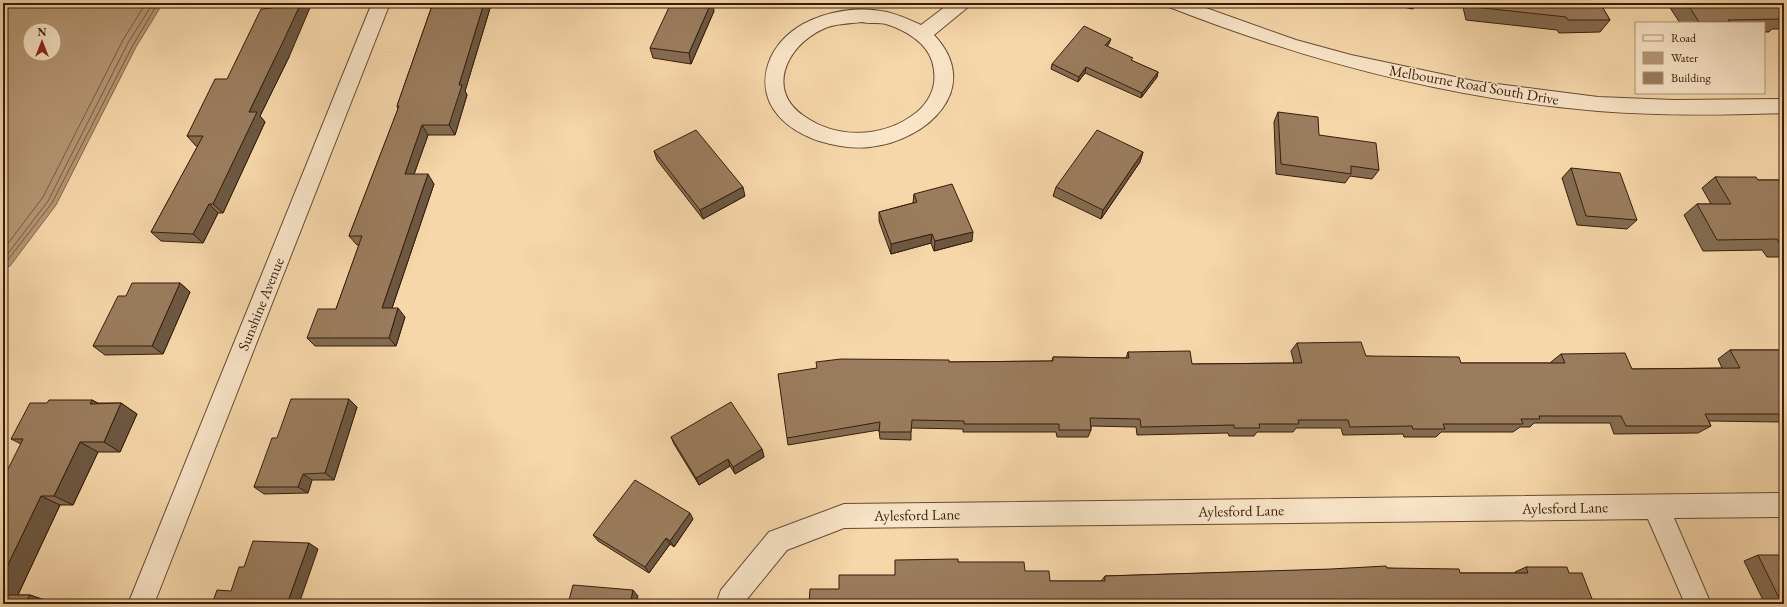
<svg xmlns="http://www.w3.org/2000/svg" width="1787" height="607" viewBox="0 0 1787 607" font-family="'EB Garamond',serif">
	<rect width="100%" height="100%" fill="#f6d7aa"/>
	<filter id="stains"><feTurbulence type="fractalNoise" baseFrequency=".005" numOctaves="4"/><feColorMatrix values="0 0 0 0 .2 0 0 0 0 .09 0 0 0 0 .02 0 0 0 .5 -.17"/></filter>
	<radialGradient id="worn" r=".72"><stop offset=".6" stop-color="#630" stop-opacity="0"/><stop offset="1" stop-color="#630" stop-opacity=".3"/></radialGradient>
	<!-- water -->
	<path fill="#b59774" stroke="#83664a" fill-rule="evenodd" d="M3,3H163L136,47L56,205L10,266L3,270ZM30,30H54V54H30Z"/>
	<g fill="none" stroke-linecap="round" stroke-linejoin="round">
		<!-- shore -->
		<path stroke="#765a40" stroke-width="1" d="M3,250L43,197L123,40L146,3
			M3,260L48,201L128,43L153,3
			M3,266L52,203L133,45L158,3"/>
		<defs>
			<path id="minor" d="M372,3H390L154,604H128Z
				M950,3H971L968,7L934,35C984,88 927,141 870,147C853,149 836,146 819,141C799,134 780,123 770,103C763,87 764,73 771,57C790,17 847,3 887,12C899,15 910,20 921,25ZM862,22C870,24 879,22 886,24C905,30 926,42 932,61C938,81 933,98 917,112C885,138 838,140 804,116C766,91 786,47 821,30C834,23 848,24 862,22Z
				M1166,3H1192L1296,40L1351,55L1474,81L1598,97L1674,100L1784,99V113C1722,115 1660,116 1598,111C1449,99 1307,61 1169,7Z
				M1784,493V517L1674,518L1711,604H1685L1648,519L844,528L787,550L743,604H716L721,590L769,532L844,504Z"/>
		</defs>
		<!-- minor casing -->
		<use href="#minor" stroke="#674b33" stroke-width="2"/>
		<!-- minor -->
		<use href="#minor" fill="#f9e5c8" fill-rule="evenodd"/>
	</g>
	<!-- wall -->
	<path fill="#846c51" stroke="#371c0b" d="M433,3H491V5L465,91L467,95L455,135H428L414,174L434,184L392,308L405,317L396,346H315L307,338L336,309L359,245H357L349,236L398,109L397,106Z
		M1382,3H1416L1413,9Z
		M1462,3H1605L1602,7L1610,20L1600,32L1559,33L1557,30L1466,20Z
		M1667,3H1784V29H1772L1769,32H1764V23H1680Z
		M714,11L691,64L653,58L650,48Z
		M1109,44L1107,46L1132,61L1158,72L1157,77L1141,98L1085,73L1078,82L1051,69L1052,64Z
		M289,57L260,116L265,122L223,213H218L203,243L161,241L151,232L198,146H196L187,136L227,79Z
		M1278,112L1319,135L1379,170L1372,179L1350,176L1345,183L1276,174L1274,122Z
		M654,151L745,196L703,219L657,160Z
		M1143,152L1140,162L1101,219L1053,196L1056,187Z
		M1571,168L1637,220L1627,229L1577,225L1562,178Z
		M1715,177L1758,180H1784V257H1767L1762,250L1703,251L1684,215L1697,204H1711L1702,188Z
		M914,194L972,241L934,251L931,243L891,254L879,221V212L913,203Z
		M180,283L190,292L163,354L105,355L93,346L126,296Z
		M1297,343L1366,356L1461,363H1551V362L1561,354L1632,369L1722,368L1718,359L1730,350H1784V429L1780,422L1709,421L1711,426L1698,433L1614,434L1610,423H1534L1530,427H1520L1513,432H1441L1436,437H1404L1403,434L1343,435L1341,428H1296L1293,432H1257L1254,436H1229L1228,433L1137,435L1136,427L1091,426V430L1088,437H1057L1056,432H963V429L911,428V440L880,439L879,430L788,445L787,438L949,362L1052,361L1053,357L1126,358L1128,352L1192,364L1294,363L1291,351Z
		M349,399L357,407L334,480H312L308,493L264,494L254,487L277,438Z
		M92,400L98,403H121L137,414L120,452H98L73,505H60L18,595H30L50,602L3,604L21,444L11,439Z
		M671,437L762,449L764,457L735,474L730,466L699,485L674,444Z
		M693,519L674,547L670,544L649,573L598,541L593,535Z
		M1758,555L1784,604H1765L1744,561Z
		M958,562L1025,571L1050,581H1101L1105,576L1387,568L1460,573H1516L1515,572L1526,567L1569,573L839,589L895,575Z"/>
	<!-- shaded-wall -->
	<path fill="#6c5842" stroke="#371c0b" d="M301,3H312L289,57L260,116L265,122L223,213L213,204L249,112Z
		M484,3H491V5L465,91L467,95L455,135L449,125L459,85Z
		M711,3H713L714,11L691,64L689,53Z
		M1111,39L1109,44L1104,51L1105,45Z
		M1086,67L1085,73L1078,82L1079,77Z
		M1158,72L1157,77L1141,98L1142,93Z
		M422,125L428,135L411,183L405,174Z
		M1143,152L1140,162L1101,219L1103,210Z
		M428,174L434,184L389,317L382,308Z
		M743,187L745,196L703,219L700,210Z
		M209,204L218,213L203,243L193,234Z
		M973,232L972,241L934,251L935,241Z
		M932,234L931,243L891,254V244Z
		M180,283L190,292L163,354L152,346Z
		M398,308L405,317L396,346L389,338Z
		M349,399L357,407L334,480L325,473Z
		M92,400L109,410L90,404Z
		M121,403L137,414L120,452L104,442Z
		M80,442L98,452L73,505L54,496Z
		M762,449L764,457L735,474L733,467Z
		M728,459L730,466L699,485L696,478Z
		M303,474L312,480L308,493L298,487Z
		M41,496L60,505L14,603L3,599V575Z
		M690,513L693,519L674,547L670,541Z
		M666,538L670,544L649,573L645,567Z
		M309,543L318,549L299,604H287Z
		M633,590L638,596L636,604H630Z
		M30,595L50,602L49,604H25Z"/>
	<!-- building -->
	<path fill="#9a7d5e" stroke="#371c0b" d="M274,3H301L281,46L249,112H257L213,204H209L193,234L151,232L203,136H187L215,79H227L261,9L272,8Z
		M433,3H484L459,85H462L449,125H422L405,174H428L382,308H398L389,338H307L318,309H336L362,236H349L399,106H397Z
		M671,3H711L689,53L650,48Z
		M1473,3H1600L1610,20H1568L1566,17L1474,7Z
		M1687,3H1784V16L1780,17L1782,19L1728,20L1730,22H1699Z
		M1084,26L1111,39L1105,45L1133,58L1131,60L1158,72L1142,93L1086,67L1079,77L1052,64Z
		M1278,112L1318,117L1319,135L1376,143L1379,170L1351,166V174L1281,164Z
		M696,130L743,187L700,210L654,151Z
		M1097,130L1143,152L1103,210L1056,187Z
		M1571,168L1620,173L1637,220L1586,216Z
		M1715,177H1756L1758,180H1784V246H1781L1777,239L1717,240L1697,204H1731Z
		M952,184L973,232L935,241L932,234L891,244L879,212L917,202L914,194Z
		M132,283H180L152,346H93L118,296H126Z
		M1361,342L1366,356L1459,357L1461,363H1565L1561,354L1625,353L1632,369L1740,368L1730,350H1784V414H1705L1711,426H1626L1621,416H1539L1540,419H1521L1523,424H1443L1445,429H1413L1412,426L1350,427L1348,420H1298L1299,424H1259L1260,428H1234V425L1141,427L1140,419L1090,418L1091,430H1059V424H964V421L912,420L911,432H879L880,422L787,438L778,374L817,368L816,362L841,359L949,360V362L1053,361V357L1129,358L1128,352L1190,351L1192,364L1302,363L1297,343Z
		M291,399H349L325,473L303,474L298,487H254L272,438H277Z
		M49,400H92L90,404L121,403L104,442H80L54,496H41L3,575V479L23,439H11L30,403H47Z
		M731,402L762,449L733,467L728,459L696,478L671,437Z
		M635,480L690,513L670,541L666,538L645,567L593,535Z
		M253,541L309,543L287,604H212L217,590L231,591L239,567H244Z
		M1758,555H1784V604H1782Z
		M958,559V562H1024L1025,571H1049L1050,581H1105V576L1331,569L1386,566L1387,568L1459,569L1460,573H1528L1526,567H1567L1569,573H1582L1594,604H809L810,589H839V575H895V560Z
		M573,585L633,590L630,604H568Z
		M3,595H30L25,604H3Z"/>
	<g text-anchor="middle" stroke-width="3" stroke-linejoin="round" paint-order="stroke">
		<!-- street labels -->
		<g font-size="15" fill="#371c0b" stroke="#f9e5c8">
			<text transform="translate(1474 85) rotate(10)" y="5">Melbourne Road South Drive</text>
			<text transform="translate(261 304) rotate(-68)" y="5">Sunshine Avenue</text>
			<text transform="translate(1565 508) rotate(-1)" y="5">Aylesford Lane</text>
			<text transform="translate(1241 511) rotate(-1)" y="5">Aylesford Lane</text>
			<text transform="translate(917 515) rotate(-1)" y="5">Aylesford Lane</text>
		</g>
	</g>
	<!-- margin -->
	<rect width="1787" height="607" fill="none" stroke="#f6d7aa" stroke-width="16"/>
	<rect x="4" y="4" width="1779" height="599" fill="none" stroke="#371c0b" stroke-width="2"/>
	<rect x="8" y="8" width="1771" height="591" fill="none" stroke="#371c0b"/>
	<!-- legend -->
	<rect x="1635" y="22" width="130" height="72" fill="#f9e5c8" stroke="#ab957c"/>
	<rect x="1643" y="35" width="20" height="6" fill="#f9e5c8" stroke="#ab957c"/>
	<text x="1671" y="42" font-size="12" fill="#371c0b">Road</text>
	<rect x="1643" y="52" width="20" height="12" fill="#b59774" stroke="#ab957c"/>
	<text x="1671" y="62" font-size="12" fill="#371c0b">Water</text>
	<rect x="1643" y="72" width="20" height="12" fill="#9a7d5e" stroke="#ab957c"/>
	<text x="1671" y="82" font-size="12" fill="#371c0b">Building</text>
	<!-- north arrow -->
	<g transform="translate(42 42)"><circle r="19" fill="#f9e5c8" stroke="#ab957c"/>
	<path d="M0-3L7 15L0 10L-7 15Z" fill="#8f2418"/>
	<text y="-6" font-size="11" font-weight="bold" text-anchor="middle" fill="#371c0b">N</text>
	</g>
	<rect width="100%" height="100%" filter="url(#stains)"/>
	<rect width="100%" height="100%" fill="url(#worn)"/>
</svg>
